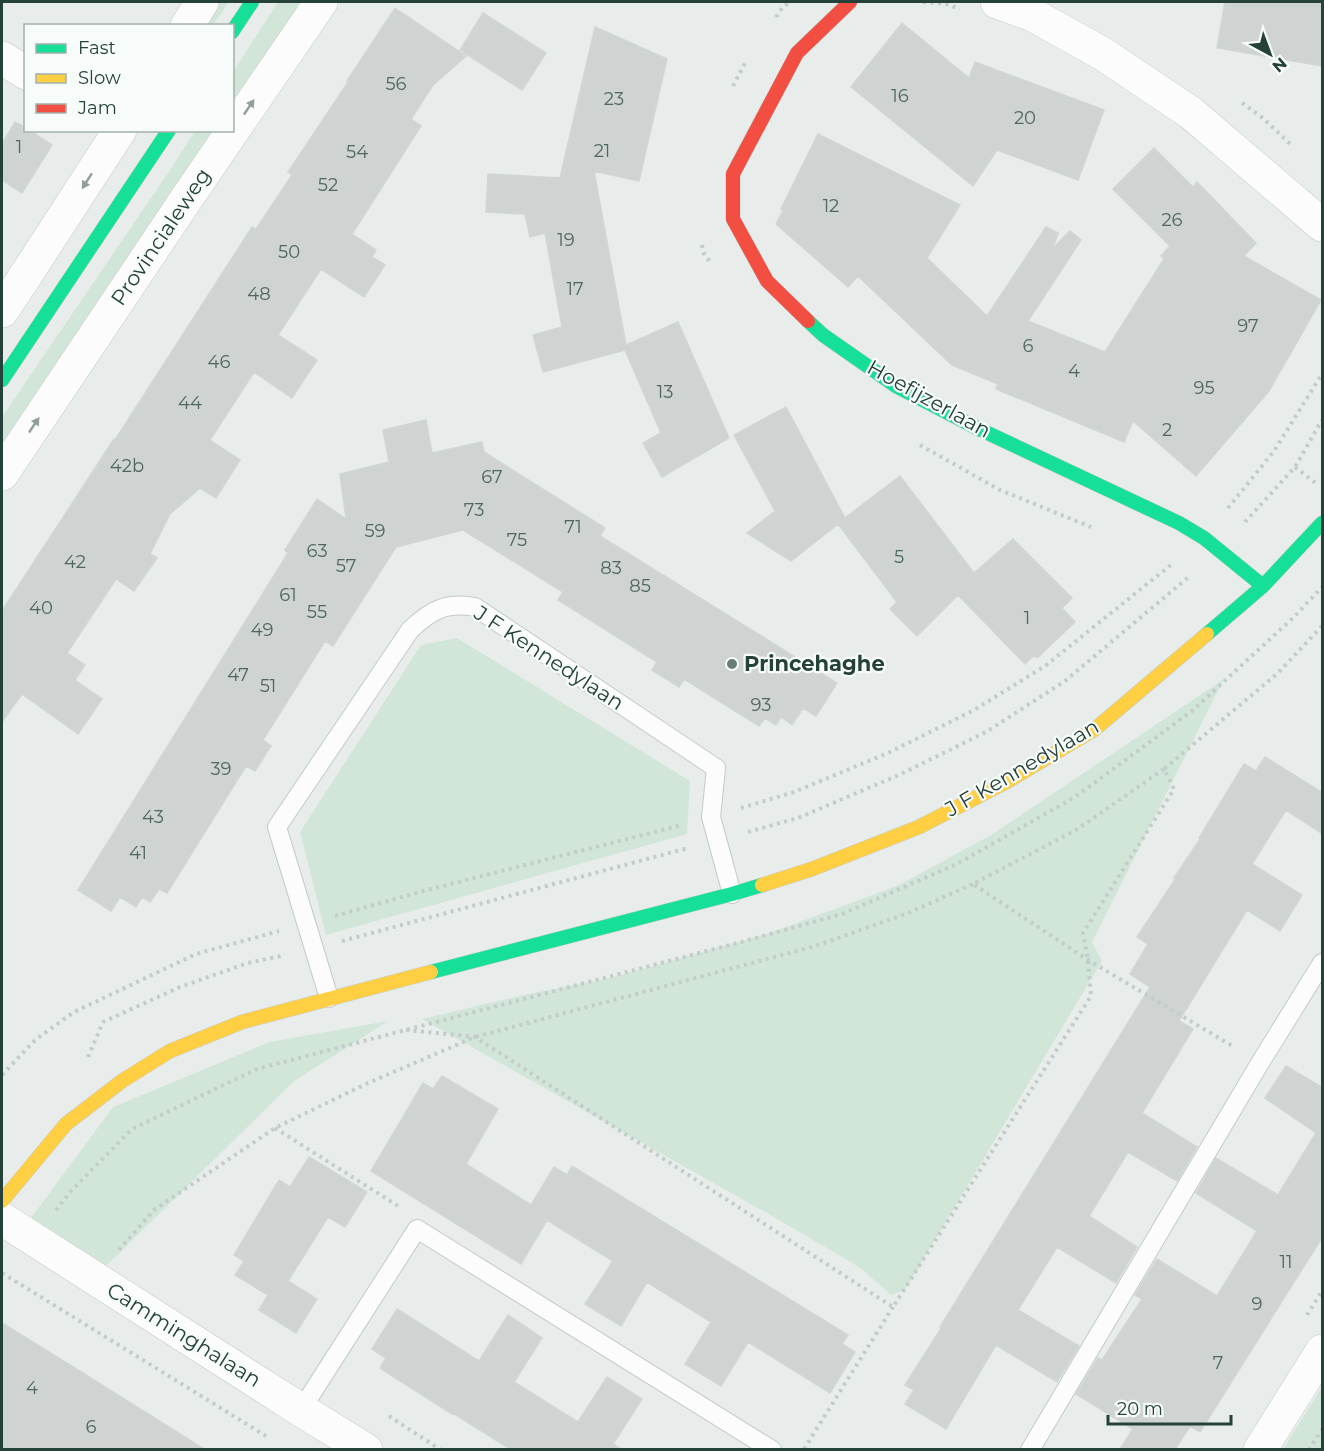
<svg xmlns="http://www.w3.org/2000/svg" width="1324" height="1451" viewBox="0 0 1324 1451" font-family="Montserrat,sans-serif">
	<rect width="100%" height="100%" fill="#e8edeb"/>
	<!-- green -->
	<path fill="#d1e6d8" d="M214,2H229L213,25L199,26Z
		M278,2H304L233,106V72Z
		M195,131H216L2,451V417L170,170Z
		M457,638L690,781L687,834L326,935L300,832L421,645Z
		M1224,679L1092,942L1102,961L905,1290L891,1295L859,1267L772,1216L422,1019L524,995L610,978L770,933L899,885L991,835Z
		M388,1021L293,1082L104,1268L31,1218L113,1107L270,1042Z
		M1322,1387V1449H1283Z"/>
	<!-- building -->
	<path fill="#cfd4d2" stroke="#d1d6d4" stroke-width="1.5" d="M1225,2H1323V66L1217,48Z
		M395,8L466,56L433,85L411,119L421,126L352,234L376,250L372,257L385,265L364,297L321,269L278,335L317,360L292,398L254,372L210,440L240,460L216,498L200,488L170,514L150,554L157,558L134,591L116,579L67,653L85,665L75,680L102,699L78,734L22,694L2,722V611L114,439L115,440L252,227L256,229L292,175L288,172L348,82L347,81Z
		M483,13L546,53L522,90L460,50Z
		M902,23L969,78L975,62L1104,110L1078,180L997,150L973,186L851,87Z
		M595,27L667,59L639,181L594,171L626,345L678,322L729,438L662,477L643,443L661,433L625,350L543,372L533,335L562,327L545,233L530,237L525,214L486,212L488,174L560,178Z
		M15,122L26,128V130H29L52,145L22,193L2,180V144Z
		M818,134L960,205L927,258L987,316L1046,227L1058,233L1053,248L1070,231L1081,240L1028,321L1105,352L1164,259L1161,256L1170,246L1113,189L1154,148L1193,187L1197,182L1256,243L1244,256L1321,300L1269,391L1196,476L1133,421L1124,442L996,389L998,384L952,365L858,276L848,287L776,224L783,210L781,209Z
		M786,407L845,518L900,476L974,573L1013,539L1072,598L1062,608L1075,622L1037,658L1034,655L1025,664L958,595L917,636L890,609L897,602L838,524L791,561L747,533L775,511L734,435Z
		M426,420L432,453L482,442L484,452L605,528L600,536L837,683L816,716L803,708L792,725L781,717L776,725L765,718L759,726L684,679L679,687L652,670L657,662L558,600L563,592L463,530L396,547L333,646L325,641L263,740L271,746L255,771L246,766L167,893L159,889L150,902L142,897L136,907L120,897L111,911L78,890L288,553L285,550L317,499L346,519L340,474L389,462L383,430Z
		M1265,757L1323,793V834L1286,810L1252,864L1302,895L1280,931L1247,910L1179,1021L1193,1029L1142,1113L1197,1147L1177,1181L1128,1152L1089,1216L1137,1247L1116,1283L1057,1247L1018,1310L1079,1346L1057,1382L996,1345L946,1429L905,1404L914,1390L905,1385L942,1327H940L1150,987L1130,974L1148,944L1137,937L1176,878H1174L1200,839L1199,838L1244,764L1256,771Z
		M1286,1066L1323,1088V1236L1200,1432L1190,1426L1175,1449H1120L1133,1429L1076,1394L1098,1358L1102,1360L1142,1299L1135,1295L1157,1259L1217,1296L1257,1231L1196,1193L1216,1158L1278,1195L1316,1133L1265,1098Z
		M442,1076L498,1109L466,1164L531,1205L554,1167L567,1175L572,1166L848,1335L842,1344L855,1352L830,1393L748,1342L721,1386L685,1364L711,1322L647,1282L621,1326L585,1304L613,1261L579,1240L547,1220L521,1264L371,1171L423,1083L433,1089Z
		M309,1157L367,1192L345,1227L328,1217L288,1281L317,1299L296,1333L259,1310L268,1295L235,1275L244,1261L234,1255L279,1180L290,1187Z
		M397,1309L479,1361L508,1315L542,1338L514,1382L578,1422L607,1377L642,1399L613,1444L621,1449H510L453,1413L452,1414L380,1368L386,1358L372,1349Z
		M2,1323L86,1375L204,1449H2Z"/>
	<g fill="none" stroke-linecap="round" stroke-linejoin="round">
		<defs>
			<path id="lane" d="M329,998L277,827L410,630C431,610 446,602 475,607L716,768L711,817L732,894
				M301,1410L417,1229L772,1450
				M1030,1450L1260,1063L1322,963"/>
			<path id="street" d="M997,2L1033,15L1103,54L1191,113L1322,225
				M187,26L202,2
				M2,58L26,73
				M2,311L20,284L120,130
				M2,474L189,195L321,2
				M2,1219L301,1410L366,1450
				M1260,1450L1322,1351"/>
			<path id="fast" d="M232,32L252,2
				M808,321L823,335L896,386L979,429L1179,523L1204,538L1263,586
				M2,380L169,130
				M1207,634L1263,586L1322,523
				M431,972L732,894L762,885"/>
			<path id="slow" d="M762,885L812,869L919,827L1008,781L1095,729L1207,634
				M2,1201L66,1124L122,1081L170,1051L242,1022L431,972"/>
			<path id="jam" d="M808,321L767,281L733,219V174L797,53L850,2"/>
		</defs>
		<!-- lane casing -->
		<use href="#lane" stroke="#c5cac8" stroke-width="20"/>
		<!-- street casing -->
		<use href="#street" stroke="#c5cac8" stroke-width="34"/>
		<!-- fast casing -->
		<use href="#fast" stroke="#c3cbc8" stroke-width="15"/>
		<!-- slow casing -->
		<use href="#slow" stroke="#c3cbc8" stroke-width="15"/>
		<!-- jam casing -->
		<use href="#jam" stroke="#c3cbc8" stroke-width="15"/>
		<!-- path -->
		<path stroke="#c3ccca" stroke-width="4" stroke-dasharray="3 4.5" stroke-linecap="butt" d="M923,2L946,4L960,9
			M776,17L782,8L790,2
			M733,86L745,63
			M1242,103L1263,118L1291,145
			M702,245L703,252L710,262
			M920,445L1000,490L1091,527
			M1295,467L1318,485
			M1228,508L1274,451L1322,374
			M1245,522L1295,467L1322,420
			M1164,769L1076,830L973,884L1088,960L1234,1047
			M741,808L794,792L888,753L974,710L1045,666L1172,564
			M748,832L798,818L899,775L986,732L1065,681L1191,575
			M335,916L427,890L682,825
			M342,941L688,848
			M406,1030L475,1037L893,1307L1091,996L1088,960L1083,933L1174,789L1164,769L1278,673L1322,626
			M88,1057L103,1022L180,987L248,963L285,955
			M2,1075L35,1040L74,1012L196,954L279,931
			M275,1128L398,1206
			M56,1210L71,1191L132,1129L257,1069L745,941L842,914L957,864L1075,797L1192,711L1295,616L1322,587
			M119,1250L154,1210L275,1128L368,1083L475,1037L812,947L906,914L973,884
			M2,1273L266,1436
			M1307,1315L1322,1291
			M389,1416L441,1450
			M804,1449L893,1307
			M1309,1450L1322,1429"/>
		<!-- lane -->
		<use href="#lane" stroke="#fcfcfc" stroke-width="18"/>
		<!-- street -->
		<use href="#street" stroke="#fcfcfc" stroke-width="33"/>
		<!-- fast -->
		<use href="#fast" stroke="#16e098" stroke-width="14"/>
		<!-- slow -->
		<use href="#slow" stroke="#ffcf43" stroke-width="14"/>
		<!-- jam -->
		<use href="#jam" stroke="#f24e42" stroke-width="14"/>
	</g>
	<!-- one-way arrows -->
	<defs><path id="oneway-solid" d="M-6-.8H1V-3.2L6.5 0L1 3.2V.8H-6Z" transform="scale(1.5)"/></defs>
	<g fill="#909f9b">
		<use href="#oneway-solid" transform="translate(249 107) rotate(-56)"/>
		<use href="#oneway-solid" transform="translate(87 181) rotate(123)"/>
		<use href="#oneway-solid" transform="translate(34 425) rotate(-56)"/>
	</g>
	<!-- markers -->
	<circle fill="#697e78" stroke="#f7fbf9" stroke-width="2" cx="732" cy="664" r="6"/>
	<g text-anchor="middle" stroke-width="4.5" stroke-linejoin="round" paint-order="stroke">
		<!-- number labels -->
		<g font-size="18" fill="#506761">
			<text x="396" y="90">56</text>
			<text x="900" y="102">16</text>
			<text x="614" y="105">23</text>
			<text x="1025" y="124">20</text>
			<text x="19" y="153">1</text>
			<text x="602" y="157">21</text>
			<text x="357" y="158">54</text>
			<text x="328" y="191">52</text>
			<text x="831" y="212">12</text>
			<text x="1172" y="226">26</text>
			<text x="566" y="246">19</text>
			<text x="289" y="258">50</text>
			<text x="575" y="295">17</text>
			<text x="259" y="300">48</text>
			<text x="1248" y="332">97</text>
			<text x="1028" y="352">6</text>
			<text x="219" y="368">46</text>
			<text x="1074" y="377">4</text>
			<text x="1204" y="394">95</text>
			<text x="665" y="398">13</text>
			<text x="190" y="409">44</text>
			<text x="1167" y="436">2</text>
			<text x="127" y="472">42b</text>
			<text x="492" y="483">67</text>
			<text x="474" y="516">73</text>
			<text x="573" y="533">71</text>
			<text x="375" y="537">59</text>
			<text x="517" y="546">75</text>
			<text x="317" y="557">63</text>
			<text x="899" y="563">5</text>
			<text x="75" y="568">42</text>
			<text x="346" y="572">57</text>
			<text x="611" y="574">83</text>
			<text x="640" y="592">85</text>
			<text x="288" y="601">61</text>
			<text x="41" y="614">40</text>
			<text x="317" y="618">55</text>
			<text x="1027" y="624">1</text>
			<text x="262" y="636">49</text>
			<text x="238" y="681">47</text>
			<text x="268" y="692">51</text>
			<text x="761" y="711">93</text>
			<text x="221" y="775">39</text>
			<text x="153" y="823">43</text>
			<text x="138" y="859">41</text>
			<text x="1286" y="1268">11</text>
			<text x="1257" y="1310">9</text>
			<text x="1218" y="1369">7</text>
			<text x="32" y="1394">4</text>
			<text x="91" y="1433">6</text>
		</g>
		<!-- street labels -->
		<g font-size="21" fill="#24423a" stroke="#f7fbf9">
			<text transform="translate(161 237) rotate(-56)" y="7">Provincialeweg</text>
			<text transform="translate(929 399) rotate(29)" y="7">Hoefijzerlaan</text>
			<text transform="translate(549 658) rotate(33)" y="7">J F Kennedylaan</text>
			<text transform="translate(1022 768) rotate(-30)" y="7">J F Kennedylaan</text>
			<text transform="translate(184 1335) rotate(32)" y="7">Camminghalaan</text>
		</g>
		<!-- poi labels -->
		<g font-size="21" font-weight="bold" fill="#24423a" stroke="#f7fbf9" text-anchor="start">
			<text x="744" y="671">Princehaghe</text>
		</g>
	</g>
	<!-- border -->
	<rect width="1324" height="1451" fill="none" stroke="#24423a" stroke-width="6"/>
	<!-- legend -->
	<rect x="24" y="24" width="210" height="108" fill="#f7fbf9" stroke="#a3b1ad" stroke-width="1.5"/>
	<rect x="36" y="44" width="30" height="9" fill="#16e098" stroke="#a3b1ad" stroke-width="1.5"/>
	<text x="78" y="54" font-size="18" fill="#24423a">Fast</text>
	<rect x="36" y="74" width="30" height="9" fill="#ffcf43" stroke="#a3b1ad" stroke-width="1.5"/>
	<text x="78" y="84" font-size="18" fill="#24423a">Slow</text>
	<rect x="36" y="104" width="30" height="9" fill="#f24e42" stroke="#a3b1ad" stroke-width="1.5"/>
	<text x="78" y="114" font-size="18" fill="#24423a">Jam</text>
	<!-- north arrow -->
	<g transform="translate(1270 54) rotate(139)" stroke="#f7fbf9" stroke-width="4.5" paint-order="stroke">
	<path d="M0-4.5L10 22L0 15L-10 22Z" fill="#24423a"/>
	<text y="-9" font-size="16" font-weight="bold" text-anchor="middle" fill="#24423a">N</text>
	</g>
	<!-- scale -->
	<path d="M1108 1415v9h123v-9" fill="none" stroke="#24423a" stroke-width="3"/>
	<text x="1117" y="1415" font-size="18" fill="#24423a" stroke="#f7fbf9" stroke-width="4.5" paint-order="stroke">20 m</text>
</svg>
